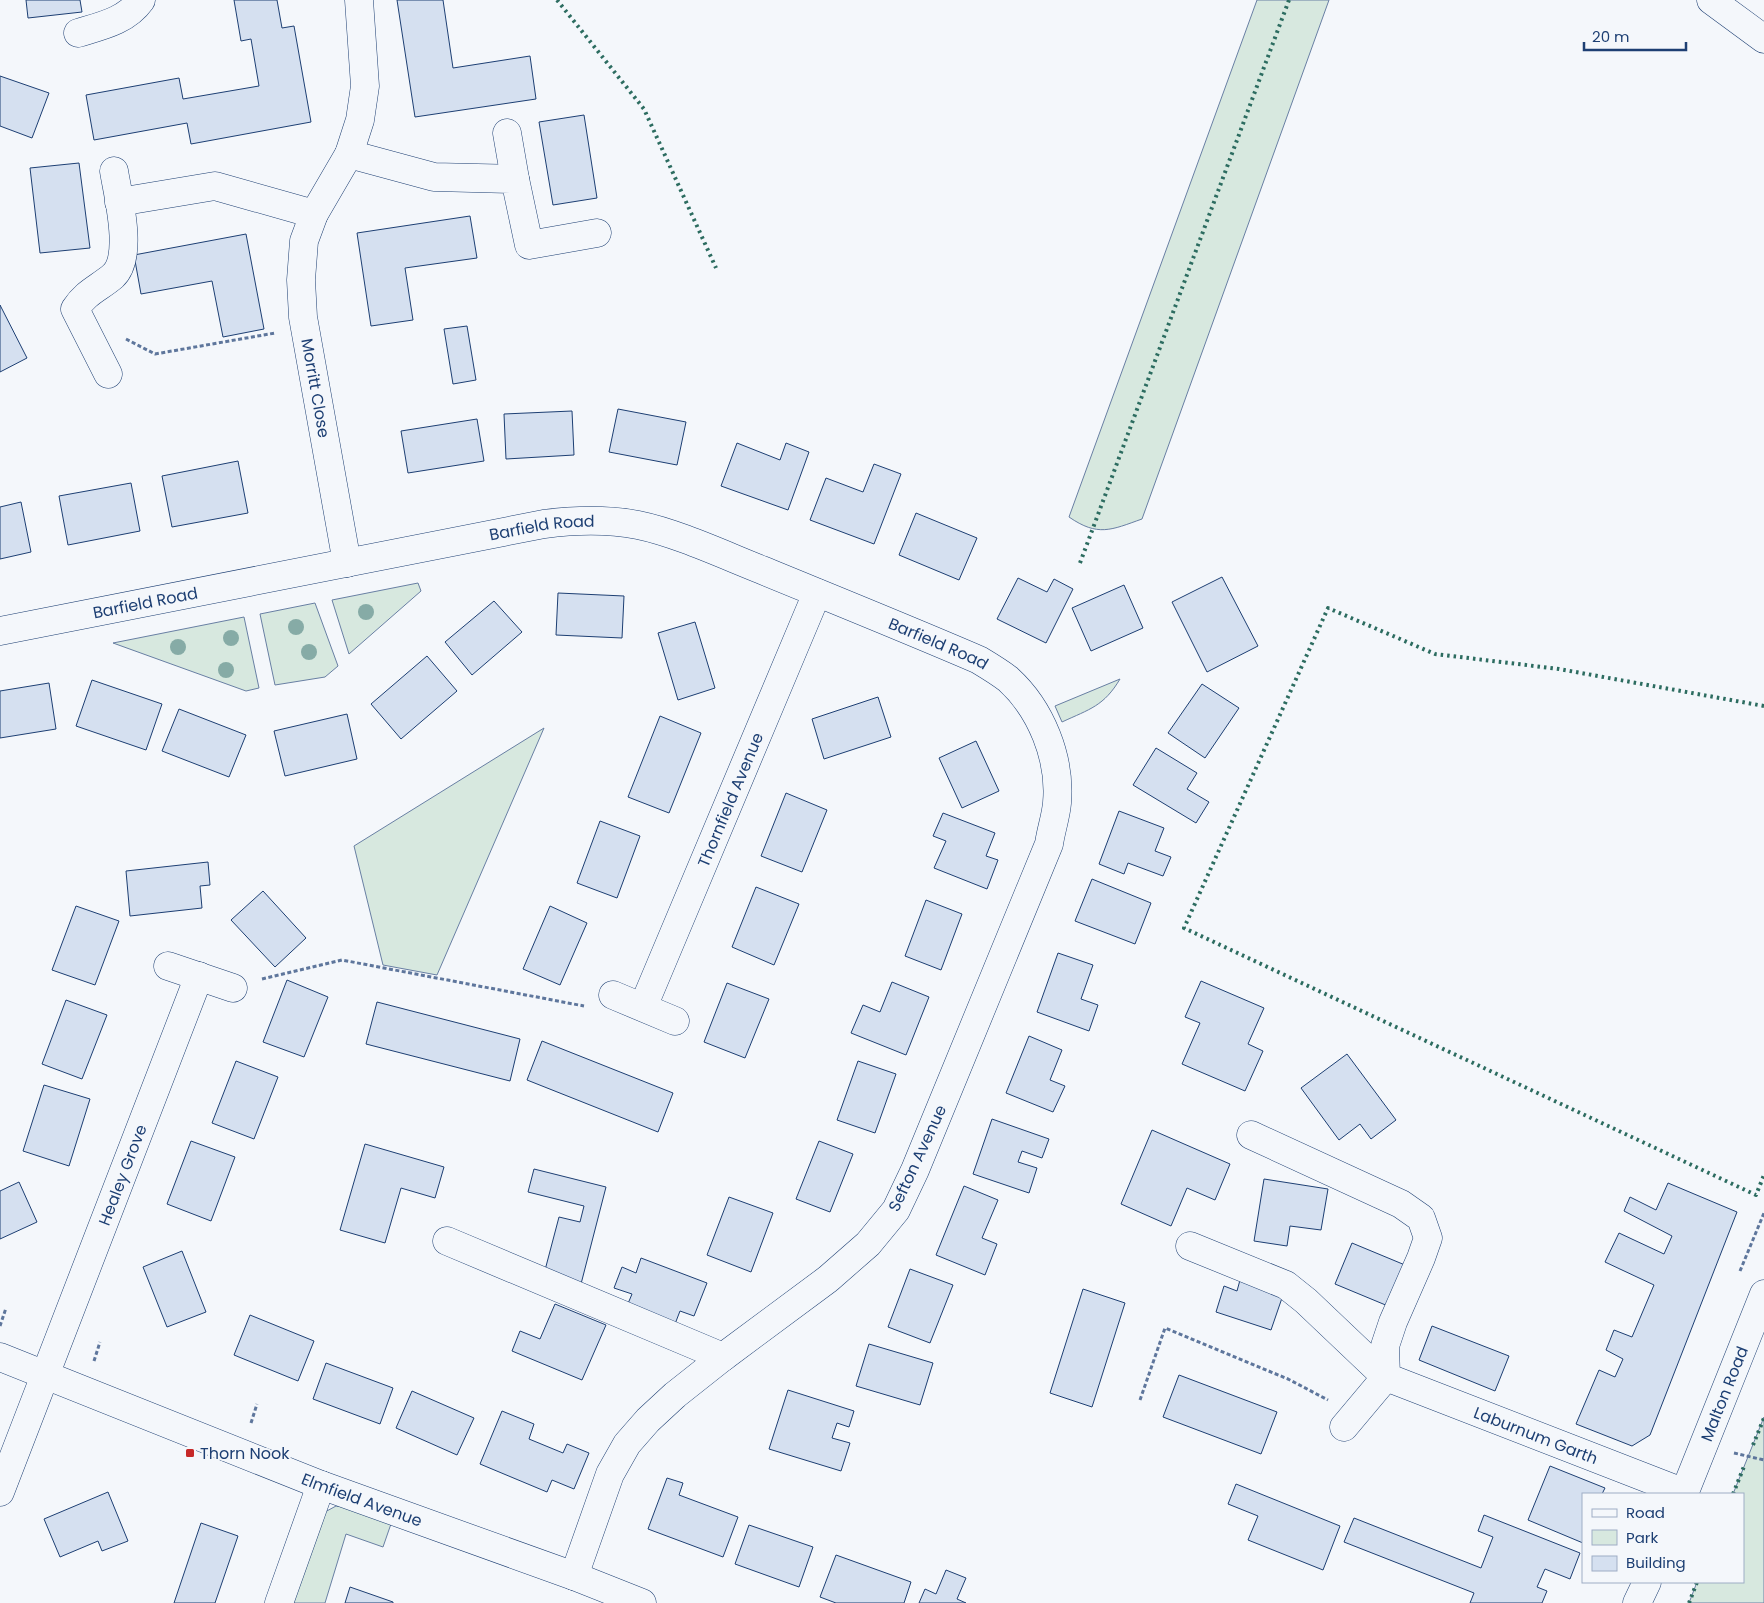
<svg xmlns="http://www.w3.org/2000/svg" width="1764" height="1603" viewBox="0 0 1764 1603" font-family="Poppins,sans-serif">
	<rect width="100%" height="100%" fill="#f4f7fb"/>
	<!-- green -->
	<path fill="#d7e8df" stroke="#687fa3" d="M1257,0H1329L1142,519C1111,530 1098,537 1069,517Z
		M418,583L421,591L349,654L332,600Z
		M315,603L338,666L325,677L275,685L260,614Z
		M244,617L259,688L246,691L113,643Z
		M1120,679C1104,706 1090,709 1062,722L1055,706Z
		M544,728L437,975L383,965L354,846Z
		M1764,1417V1603H1689L1697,1582H1743V1494H1733Z
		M336,1506L353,1508L392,1521L383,1547L346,1534L325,1603H287L325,1512Z"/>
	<!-- building -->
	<path fill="#d5e0f0" stroke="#1d3f73" d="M26,0H80L82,12L28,18Z
		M234,0H277L282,28L294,26L311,122L191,144L187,123L94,140L86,95L179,78L183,99L259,86L251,39L241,41Z
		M397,0H443L453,68L530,56L536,99L415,117Z
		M0,76L49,93L32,138L0,126Z
		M584,115L597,198L553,205L539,122Z
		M79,163L90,248L40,253L30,168Z
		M470,216L477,258L405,268L413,320L371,326L357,233Z
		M246,234L264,329L223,337L212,281L141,294L134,255Z
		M0,305L27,358L0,372Z
		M467,326L476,380L453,384L444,329Z
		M618,409L686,422L677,465L609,452Z
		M572,411L574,455L506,459L504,414Z
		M477,419L484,461L408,473L401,431Z
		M737,443L780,460L786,443L809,452L788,510L721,486Z
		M238,461L248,513L172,527L162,476Z
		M874,464L901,474L874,544L810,520L826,478L863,492Z
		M131,483L140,531L68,545L59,496Z
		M21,502L31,552L0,559V507Z
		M916,513L977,538L959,580L899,555Z
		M1222,577L1258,646L1207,672L1172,602Z
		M1018,578L1047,592L1054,579L1073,589L1046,643L997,619Z
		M1124,585L1143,628L1091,651L1072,608Z
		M558,593L624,596L622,638L556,635Z
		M494,601L522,632L472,675L445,642Z
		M695,622L715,688L678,700L658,633Z
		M427,656L457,691L401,739L371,704Z
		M92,680L162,704L146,750L76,726Z
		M49,683L56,729L0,738V691Z
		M1202,684L1239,708L1205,758L1168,733Z
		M878,697L891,737L824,759L812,719Z
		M179,709L246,735L229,777L162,751Z
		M347,714L357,759L285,776L274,731Z
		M660,716L701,733L669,813L628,797Z
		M976,741L999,791L962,808L939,758Z
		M1156,748L1197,773L1187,789L1209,802L1196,823L1133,785Z
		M786,793L827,810L802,872L761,856Z
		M1119,811L1164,828L1155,851L1171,857L1163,876L1128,863L1124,874L1099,864Z
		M943,813L995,833L986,856L998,860L987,889L934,868L946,841L933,836Z
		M600,821L640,836L617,898L577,883Z
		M208,862L210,885L200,886L202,908L130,916L126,871Z
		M1092,879L1151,903L1135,944L1075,921Z
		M756,887L799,904L774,965L732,947Z
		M263,891L306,938L275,967L231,920Z
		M926,900L962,914L941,970L905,956Z
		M76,906L119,921L95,985L52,970Z
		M550,906L587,923L560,985L523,969Z
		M1058,953L1093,965L1081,999L1098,1005L1089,1031L1037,1012Z
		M287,980L328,997L304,1057L263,1042Z
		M1201,981L1264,1008L1248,1044L1263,1051L1245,1091L1182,1064L1200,1023L1185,1017Z
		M892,982L929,997L906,1055L851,1033L863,1005L880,1012Z
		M727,983L769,999L745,1058L704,1042Z
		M66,1000L107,1015L82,1079L42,1064Z
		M377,1002L520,1039L510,1081L366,1044Z
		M1029,1036L1062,1050L1050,1080L1065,1086L1053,1112L1006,1093Z
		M542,1041L673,1093L658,1132L527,1080Z
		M1347,1054L1396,1120L1371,1139L1360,1124L1339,1140L1301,1088Z
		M236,1061L278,1077L254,1139L212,1123Z
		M858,1061L896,1074L875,1133L837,1120Z
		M44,1085L90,1099L69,1166L23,1151Z
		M992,1119L1049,1139L1042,1158L1022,1151L1018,1162L1037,1168L1029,1193L973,1174Z
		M1152,1130L1230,1164L1215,1200L1187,1188L1171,1226L1121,1204Z
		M191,1141L235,1157L211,1221L167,1204Z
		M819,1141L853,1154L830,1212L796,1199Z
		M365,1144L444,1167L435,1198L401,1188L385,1243L340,1230Z
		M534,1169L606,1187L581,1284L544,1274L559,1217L580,1222L584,1206L528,1192Z
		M1264,1179L1328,1189L1321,1230L1290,1226L1287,1246L1254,1241Z
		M19,1182L37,1222L0,1239V1191Z
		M1668,1183L1737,1212L1650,1435L1632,1446L1576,1424L1599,1370L1615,1377L1623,1359L1606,1350L1614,1330L1632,1337L1654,1285L1605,1262L1619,1233L1664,1254L1672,1236L1624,1211L1630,1197L1656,1210Z
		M964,1186L998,1200L982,1238L997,1244L985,1275L936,1255Z
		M729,1197L773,1213L751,1272L707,1255Z
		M1352,1243L1405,1265L1388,1306L1335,1284Z
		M182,1251L206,1312L167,1327L143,1267Z
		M641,1258L707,1283L694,1316L680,1311L675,1324L627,1306L632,1294L614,1288L622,1267L636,1273Z
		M910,1269L953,1285L930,1343L888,1327Z
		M1240,1280L1283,1295L1271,1330L1216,1312L1224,1286L1237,1291Z
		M1083,1289L1125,1303L1092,1407L1050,1393Z
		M555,1304L606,1325L582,1380L512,1351L520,1331L540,1339Z
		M250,1315L314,1341L298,1381L234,1355Z
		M1432,1326L1509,1356L1495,1391L1419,1360Z
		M869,1344L933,1363L920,1405L856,1386Z
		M326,1363L393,1388L380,1424L313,1399Z
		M1179,1375L1277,1412L1261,1454L1163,1417Z
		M788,1390L854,1411L849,1427L837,1423L832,1438L850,1443L841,1471L769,1449Z
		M412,1391L474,1418L457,1455L396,1428Z
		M502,1411L534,1424L529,1439L563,1453L567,1444L589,1453L574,1489L552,1480L547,1492L480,1464Z
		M1550,1466L1605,1488L1602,1494H1583V1543L1528,1520Z
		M667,1478L683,1483L679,1495L738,1517L723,1557L648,1529Z
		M1236,1484L1340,1526L1323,1570L1248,1540L1258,1516L1228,1504Z
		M108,1492L128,1541L102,1551L98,1541L60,1557L44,1519Z
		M1484,1515L1580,1553L1570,1579L1545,1569L1537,1587L1547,1591L1542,1603H1470L1474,1593L1344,1542L1354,1518L1481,1568L1493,1537L1478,1531Z
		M201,1523L238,1536L215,1603H174Z
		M749,1525L813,1547L799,1587L735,1564Z
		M836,1555L911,1582L904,1603H836L820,1597Z
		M946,1570L966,1578L957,1599L966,1603H919L925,1589L936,1594Z
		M350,1587L393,1602V1603H345Z"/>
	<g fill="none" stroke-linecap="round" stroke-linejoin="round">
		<defs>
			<g id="minor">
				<path d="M1711,0L1764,39"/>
				<path d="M78,33C101,26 126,21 141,0"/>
				<path d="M507,133L515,179"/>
				<path d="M349,154L434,177L515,179L529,245L597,233"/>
				<path d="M119,202L215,186L314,214"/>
				<path d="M108,374L75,309C86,292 99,288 113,276C134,257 118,196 114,171"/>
				<path d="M347,563L303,317L301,280L304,241L314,214L349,154L360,120L365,86L359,0"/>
				<path id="s1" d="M0,631L544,524C575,520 607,519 638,525C677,533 724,555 762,570C835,600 907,629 979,660C989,666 999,672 1008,679C1041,709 1061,758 1057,803C1056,816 1051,830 1049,844L915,1170L896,1210L868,1244L828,1279L723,1357L675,1395L648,1420L627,1444L610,1474L574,1576"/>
				<path d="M168,966L233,988"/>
				<path d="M613,995L675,1021"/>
				<path id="s2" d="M643,1007L817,593"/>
				<path id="s3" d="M1251,1135L1401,1204L1421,1218L1428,1238L1421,1258L1393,1322L1385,1346L1386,1377L1685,1493"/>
				<path d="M447,1241L723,1357"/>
				<path d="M1190,1246L1286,1285L1306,1301L1386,1377L1344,1427"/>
				<path id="s4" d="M0,1357L321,1485L574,1576L642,1603"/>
				<path id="s5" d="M0,1492L199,976"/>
				<path d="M279,1603L321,1485"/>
			</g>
			<g id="major">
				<path id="s6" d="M1684,1494L1764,1294"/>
				<path d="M1637,1603L1647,1582"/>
			</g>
		</defs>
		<!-- minor casing -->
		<use href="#minor" stroke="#1d3f73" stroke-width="29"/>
		<!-- major casing -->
		<use href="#major" stroke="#1d3f73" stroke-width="29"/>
		<!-- path -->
		<path stroke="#5e769c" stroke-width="3" stroke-dasharray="4 2.5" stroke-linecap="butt" d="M126,339L155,354L275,333
			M262,979L342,960L584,1006
			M1740,1271L1764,1213
			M0,1326L6,1308
			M94,1361L100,1342
			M1140,1400L1165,1328L1288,1379L1328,1400
			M251,1423L257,1404
			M1734,1453L1764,1460"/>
		<!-- minor -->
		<use href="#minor" stroke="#f4f7fb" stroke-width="28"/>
		<!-- major -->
		<use href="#major" stroke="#f4f7fb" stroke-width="28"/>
		<!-- hedge -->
		<path stroke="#2c6c60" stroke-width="4" stroke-dasharray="2.5 4" stroke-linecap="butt" d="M557,0L644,109L716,268
			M1080,563L1289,0
			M1764,706L1559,669L1435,654L1328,608L1184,928L1756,1195L1764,1175
			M1753,1445L1764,1418
			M1733,1494L1745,1464
			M1689,1603L1697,1582"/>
	</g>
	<!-- trees -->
	<g fill="#86aba6">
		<circle cx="366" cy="612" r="8"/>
		<circle cx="296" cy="627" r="8"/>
		<circle cx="231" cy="638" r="8"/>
		<circle cx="178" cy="647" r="8"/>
		<circle cx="309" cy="652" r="8"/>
		<circle cx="226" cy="670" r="8"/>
	</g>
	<!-- markers -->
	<rect fill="#c62828" stroke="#f4f7fb" stroke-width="2" x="185" y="1448" width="10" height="10" rx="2.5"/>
	<g text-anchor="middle" stroke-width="4" stroke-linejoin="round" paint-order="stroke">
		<!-- street labels -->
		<g font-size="16" fill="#1d3f73" stroke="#f4f7fb">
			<text transform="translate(316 388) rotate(80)" y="6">Morritt Close</text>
			<text dy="6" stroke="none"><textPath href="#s1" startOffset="552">Barfield Road</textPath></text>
			<text dy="6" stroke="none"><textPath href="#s1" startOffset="148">Barfield Road</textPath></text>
			<text dy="6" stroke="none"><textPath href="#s1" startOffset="972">Barfield Road</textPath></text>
			<text dy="6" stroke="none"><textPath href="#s2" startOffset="225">Thornfield Avenue</textPath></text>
			<text transform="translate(917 1158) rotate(-65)" y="6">Sefton Avenue</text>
			<text dy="6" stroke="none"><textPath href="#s5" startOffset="340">Healey Grove</textPath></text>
			<text dy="6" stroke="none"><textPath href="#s6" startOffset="108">Malton Road</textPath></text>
			<text dy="6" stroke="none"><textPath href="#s3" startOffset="519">Laburnum Garth</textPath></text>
			<text dy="6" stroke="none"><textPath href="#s4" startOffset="389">Elmfield Avenue</textPath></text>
		</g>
		<!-- poi labels -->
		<g font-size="16" fill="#1d3f73" stroke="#f4f7fb" text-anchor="start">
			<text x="200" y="1459">Thorn Nook</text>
		</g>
	</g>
	<!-- legend -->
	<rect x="1582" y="1493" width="162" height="90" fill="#f4f7fb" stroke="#9eadc5"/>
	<rect x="1592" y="1509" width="25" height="8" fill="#f4f7fb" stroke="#9eadc5"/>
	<text x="1626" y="1518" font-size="15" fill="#1d3f73">Road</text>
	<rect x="1592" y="1530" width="25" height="15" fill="#d7e8df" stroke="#9eadc5"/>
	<text x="1626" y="1543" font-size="15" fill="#1d3f73">Park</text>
	<rect x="1592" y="1556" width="25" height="15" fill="#d5e0f0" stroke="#9eadc5"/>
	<text x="1626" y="1568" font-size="15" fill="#1d3f73">Building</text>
	<!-- scale -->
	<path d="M1584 42v8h102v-8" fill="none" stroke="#1d3f73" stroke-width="2.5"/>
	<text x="1592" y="42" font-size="15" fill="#1d3f73" stroke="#f4f7fb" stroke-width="4" paint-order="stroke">20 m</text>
</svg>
